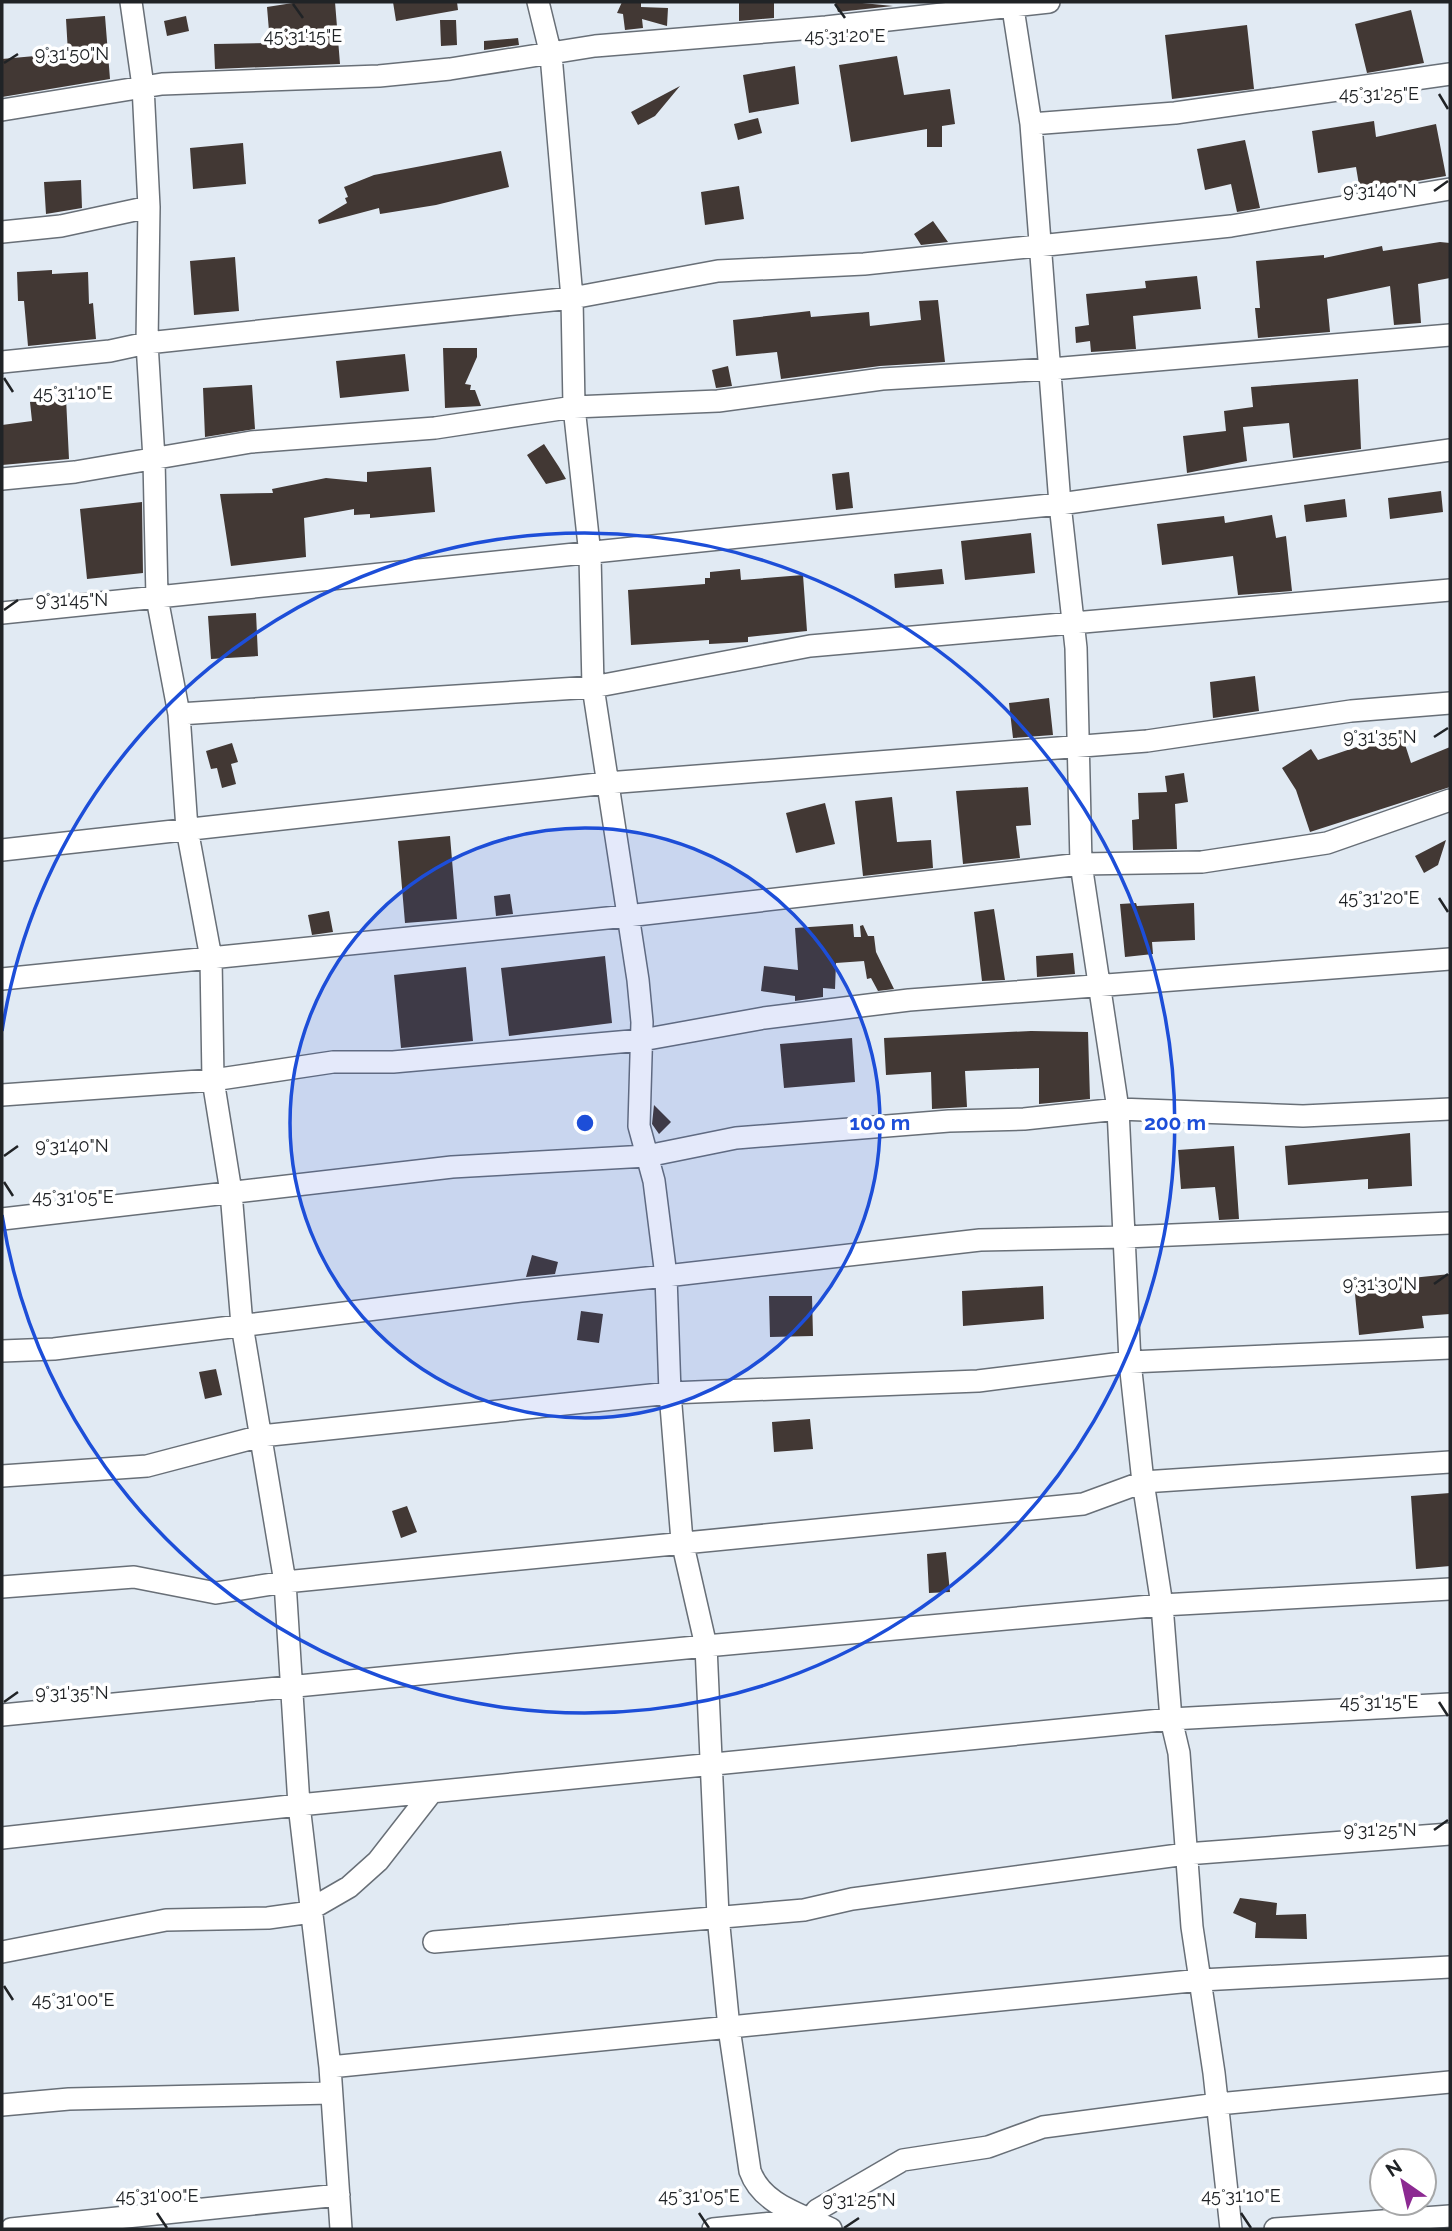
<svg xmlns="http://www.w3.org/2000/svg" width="1452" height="2231" viewBox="0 0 1452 2231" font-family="Raleway,sans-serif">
	<rect width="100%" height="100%" fill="#e1eaf3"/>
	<!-- building -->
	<path fill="#423834" d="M299,2H335L340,64L215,69L214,44L270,43L267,7Z
		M393,2H457L458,10L396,21Z
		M622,2H641V7L668,8L667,26L642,19L643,28L625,30L623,14L617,13Z
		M739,2H774V18L739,21Z
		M835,2H852L893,6L838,12Z
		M1411,10L1424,63L1367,73L1355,24Z
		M105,16L110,79L2,97V59L68,53L66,19Z
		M186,16L189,31L167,36L164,21Z
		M440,20H456L457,45L441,46Z
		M1247,25L1254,89L1172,99L1165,35Z
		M518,38L519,45L484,50V41Z
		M897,56L904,95L950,89L955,124L942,126V147H927V129L851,142L839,65Z
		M795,66L799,104L749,113L743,75Z
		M680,86L655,116L638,125L631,112Z
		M758,118L762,133L738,140L734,124Z
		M1374,121L1376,137L1436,124L1446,176L1360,191L1356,167L1318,173L1312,131Z
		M1245,140L1260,208L1237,212L1231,184L1205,190L1197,149Z
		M243,143L246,184L193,189L190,148Z
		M501,151L509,187L436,205L380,214L379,208L319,224L318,220L347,203L345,198L348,197L344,187L374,175Z
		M81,180L82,208L46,214L44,182Z
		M739,186L744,219L705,225L701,192Z
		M933,221L948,242L921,245L914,234Z
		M1440,242L1450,243V278L1418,284L1421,323L1394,325L1390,286L1327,299L1330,332L1258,338L1255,308H1260L1256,261L1324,255V258L1382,246L1383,251Z
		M235,257L239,311L194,315L190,261Z
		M52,270V274L88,272L89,304L93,303L96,339L28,346L24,301H18L17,272Z
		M1197,276L1201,309L1133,316L1136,349L1091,352L1090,341L1076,343L1075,327L1089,325L1086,294L1146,288L1145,281Z
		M938,300L945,362L880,366L781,379L777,352L736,356L733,320L810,311L811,317L869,312L870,326L921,320L919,301Z
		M443,348H477V357L465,384L471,385L470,390H475L481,406L445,408Z
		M405,354L409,391L340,398L336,361Z
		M728,366L732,386L716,388L712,370Z
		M1358,379L1361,449L1293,458L1289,423L1243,427L1247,461L1187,473L1183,436L1226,431L1224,411L1253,407L1251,387Z
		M252,385L255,429L205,437L203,388Z
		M66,398L69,459L2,465V425L32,421L30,402Z
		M544,444L559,467L566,479L546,484L527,455Z
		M431,467L435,512L370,518V514L354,515V509L304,518L306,557L231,566L220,494L273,493L272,489L326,478L367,482V472Z
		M849,472L853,508L836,510L832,474Z
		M1441,491L1443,512L1390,519L1388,498Z
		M1345,499L1347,517L1306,522L1304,505Z
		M142,502L143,573L87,579L80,509Z
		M1272,515L1276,538L1286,536L1292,591L1238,595L1233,556L1162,565L1157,524L1224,516L1225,523Z
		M1031,533L1035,573L965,580L961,541Z
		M740,569L741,580L803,575L807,631L748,637V642L709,644V640L631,645L628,590L705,584V578H710V572Z
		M942,569L944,584L895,588L894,574Z
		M256,613L258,656L211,659L208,616Z
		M1255,676L1259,711L1213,718L1210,682Z
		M1049,698L1053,735L1013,738L1009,703Z
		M1401,732L1411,763L1450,747V787L1310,832L1296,790L1282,768L1311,749L1318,760Z
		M232,743L238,762L231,764L236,784L222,788L217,768L211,769L206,751Z
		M1184,773L1188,802L1175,804L1177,849L1133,850L1132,820L1139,819L1138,793L1167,792L1165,776Z
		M1028,787L1031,825L1016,826L1020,858L963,864L956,791Z
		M892,797L897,842L931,840L933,868L863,876L855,801Z
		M825,803L835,844L796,853L786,813Z
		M450,836L457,919L405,923L398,841Z
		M1446,840L1438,865L1424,873L1415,856Z
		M510,894L513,914L496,916L494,896Z
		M1136,903L1137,906L1194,903L1195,940L1152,942L1153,954L1125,957L1120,904Z
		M994,909L1005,980L982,981L974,912Z
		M329,911L333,932L312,935L308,915Z
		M853,924L854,937H861L860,926L863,925L868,936H874L876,952L894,989L878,991L871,978L867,979L864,961L836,963L835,989L823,988V997L795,1001V996L761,991L764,966L798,970L795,928Z
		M1073,953L1075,974L1037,977L1036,956Z
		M605,956L612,1023L509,1036L501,968Z
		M466,967L473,1041L401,1048L394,975Z
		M1031,1031L1088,1032L1090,1099L1039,1104V1068L965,1071L967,1107L932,1109L931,1072L886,1075L884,1038Z
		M852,1038L855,1082L784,1088L780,1044Z
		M654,1105L671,1122L659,1134L652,1124Z
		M1410,1133L1412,1186L1368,1189V1179L1288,1185L1285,1146Z
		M1234,1146L1239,1219L1219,1220L1215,1187L1181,1189L1178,1150Z
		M532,1255L558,1262L555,1274L526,1277Z
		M1450,1274V1314L1422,1316L1424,1328L1359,1335L1354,1284Z
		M1043,1286L1044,1319L963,1326L962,1291Z
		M769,1296H812L813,1336L770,1337Z
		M581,1311L603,1314L599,1343L577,1340Z
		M216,1369L222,1395L205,1399L199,1372Z
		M810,1419L813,1449L774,1452L772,1422Z
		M1450,1493V1566L1416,1569L1411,1496Z
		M407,1506L417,1532L401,1538L392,1511Z
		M946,1552L950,1592L929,1593L927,1554Z
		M1240,1898L1277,1903L1276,1915L1306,1914L1307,1939L1255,1938L1256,1923L1233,1913Z"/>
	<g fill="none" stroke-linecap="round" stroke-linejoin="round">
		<defs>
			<path id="minor" d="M131,2L143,86L149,207L147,343L154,459L157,598L179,714L187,829L211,958L213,1080L231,1192L242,1325L285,1582L299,1805L330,2067L341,2229
				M538,2L551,55L572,298L574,407L590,555L593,687L638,980L642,1022L639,1126L654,1181L666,1276L980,1240L1125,1237L1450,1223
				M1012,2L1031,124L1060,504L1076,648L1081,864L1118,1109L1130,1362L1143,1482L1162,1605L1171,1719L1179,1753L1192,1927L1214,2073L1231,2229
				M2,110L162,84L379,76L450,69L595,46L826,27L1049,2
				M1031,124L1175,113L1450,74
				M2,232L61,226L149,207
				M2,362L110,351L147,343L572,298L718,271L864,264L1231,226L1450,189
				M2,479L75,472L251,442L435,428L574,407L718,401L882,379L1051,369L1450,335
				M2,613L1060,504L1450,450
				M179,714L593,687L810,646L1450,590
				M2,850L607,783L1147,741L1351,711L1450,703
				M2,979L627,916L1081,864L1202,862L1327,843L1450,800
				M2,1095L213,1080L333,1062H393L642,1040L764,1018L909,1000L1450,959
				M2,1219L452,1167L647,1156L736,1138L949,1121L1024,1119L1118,1109L1303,1116L1450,1109
				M2,1351L54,1349L521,1291L666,1276L670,1393L682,1541L706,1646L718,1916L729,2028L750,2171C762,2205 801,2214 831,2229
				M2,1476L147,1466L261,1436L670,1393L978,1381L1130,1362L1450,1348
				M2,1587L134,1577L216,1593L285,1582L1083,1504L1143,1482L1450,1462
				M2,1715L706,1646L1162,1605L1450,1589
				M2,1838L299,1805L1171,1719L1450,1704
				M434,1942L804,1910L852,1899L1186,1854L1450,1834
				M2,1952L166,1920L268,1918L304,1913L349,1887L378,1861L431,1793
				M330,2067L1201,1980L1450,1967
				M2,2105L69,2099L331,2093
				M11,2229L339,2195
				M713,2229L811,2219L817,2210L903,2160L988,2147L1043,2127L1218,2104L1450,2082
				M1275,2229L1450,2216"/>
		</defs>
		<!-- minor casing -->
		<use href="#minor" stroke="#686f77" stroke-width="24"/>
		<!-- minor -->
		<use href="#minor" stroke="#fff" stroke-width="21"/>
	</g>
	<!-- ticks -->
	<path fill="none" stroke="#202326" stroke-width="2.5" d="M293,4L303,18M835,4L845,18M4,63L18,54M1439,94L1448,109M1434,191L1448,181M4,378L13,392M4,610L18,600M1434,737L1448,728M1439,898L1448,912M4,1156L18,1146M4,1182L13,1196M1434,1284L1448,1274M4,1702L18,1692M1439,1702L1448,1716M1434,1830L1448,1820M4,1986L13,2000M157,2213L167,2228M699,2213L709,2228M1241,2213L1251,2228M844,2228L859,2218"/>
	<!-- distance rings -->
	<circle cx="585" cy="1123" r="295" fill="#1d4ed8" fill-opacity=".12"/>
	<g fill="none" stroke="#1d4ed8" stroke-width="3.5">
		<circle cx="585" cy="1123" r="295"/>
		<path d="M2 1031A590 590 0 1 1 2 1215"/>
	</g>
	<g font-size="18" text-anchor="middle" fill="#202326" stroke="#fff" stroke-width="7" stroke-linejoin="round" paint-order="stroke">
		<text x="303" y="42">45°31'15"E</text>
		<text x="845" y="42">45°31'20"E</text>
		<text x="72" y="60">9°31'50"N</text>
		<text x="1379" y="100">45°31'25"E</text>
		<text x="1380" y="197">9°31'40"N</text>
		<text x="73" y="399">45°31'10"E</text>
		<text x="72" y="606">9°31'45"N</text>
		<text x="1380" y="743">9°31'35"N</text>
		<text x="1379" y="904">45°31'20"E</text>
		<text x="72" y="1152">9°31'40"N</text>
		<text x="73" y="1203">45°31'05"E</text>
		<text x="1380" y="1290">9°31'30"N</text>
		<text x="72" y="1699">9°31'35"N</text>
		<text x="1379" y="1708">45°31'15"E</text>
		<text x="1380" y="1836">9°31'25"N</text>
		<text x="73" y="2006">45°31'00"E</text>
		<text x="157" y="2202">45°31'00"E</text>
		<text x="699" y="2202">45°31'05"E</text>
		<text x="1241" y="2202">45°31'10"E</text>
		<text x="859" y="2206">9°31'25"N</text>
	</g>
	<circle cx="585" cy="1123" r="10" fill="#1d4ed8" stroke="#fff" stroke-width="3.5"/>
	<g font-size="21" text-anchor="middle" font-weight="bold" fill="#1d4ed8" stroke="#fff" stroke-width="7" stroke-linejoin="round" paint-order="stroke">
		<text x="880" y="1130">100 m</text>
		<text x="1175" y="1130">200 m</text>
	</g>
	<!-- border -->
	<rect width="1452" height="2231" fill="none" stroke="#202326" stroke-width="7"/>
	<!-- north arrow -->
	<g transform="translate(1403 2182) rotate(326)"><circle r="33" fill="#ffffff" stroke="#a6a7a8" stroke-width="2"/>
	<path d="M0-5L12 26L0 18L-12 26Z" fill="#8c2a92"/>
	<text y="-10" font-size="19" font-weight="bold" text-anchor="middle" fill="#202326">N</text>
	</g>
</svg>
